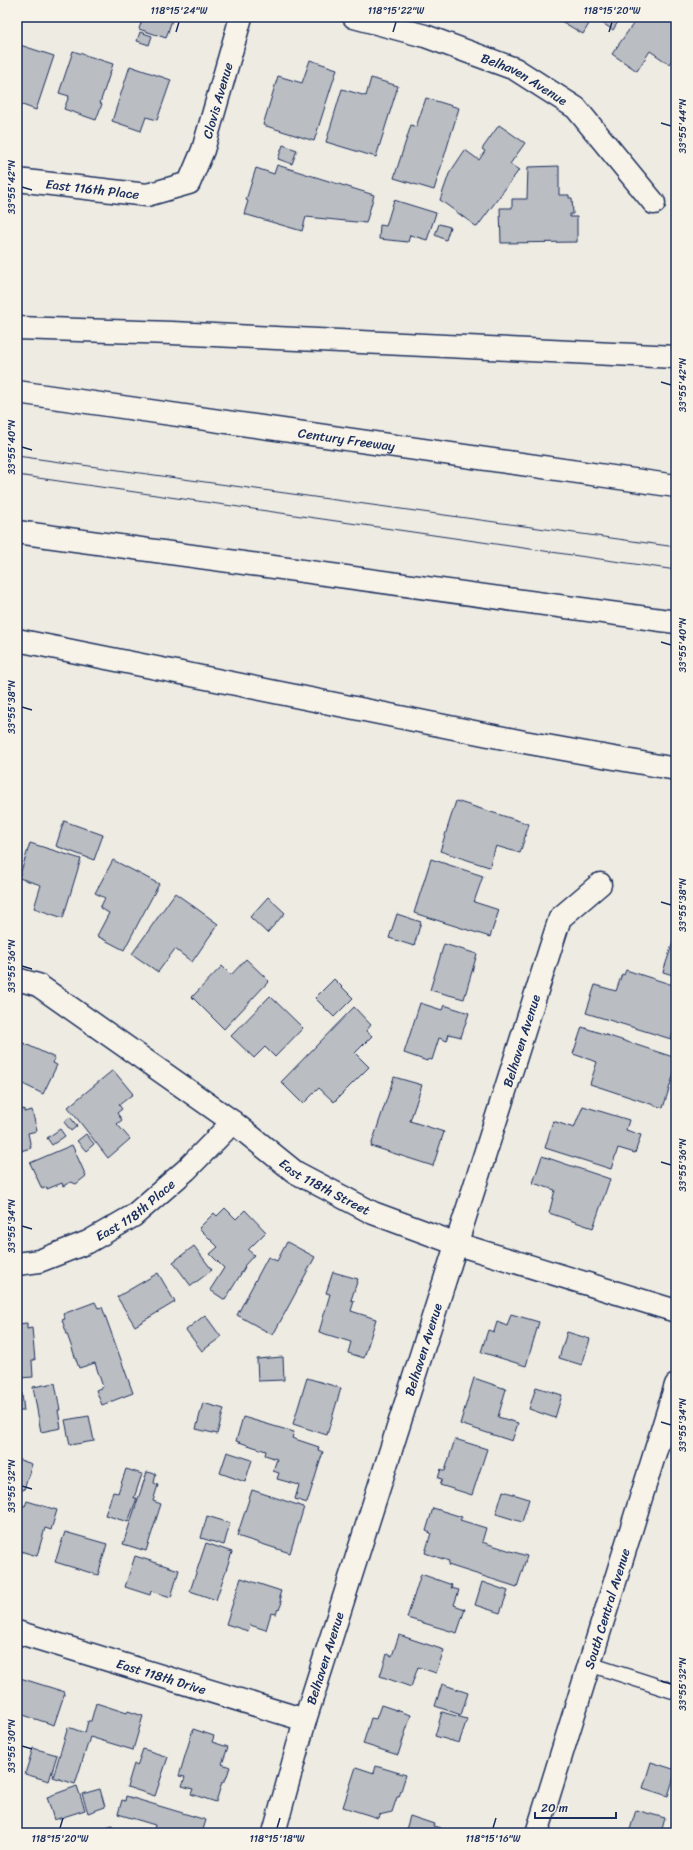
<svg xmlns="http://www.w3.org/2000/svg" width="693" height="1850" viewBox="0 0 693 1850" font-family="Sriracha,sans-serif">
	<rect width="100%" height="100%" fill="#eeebe2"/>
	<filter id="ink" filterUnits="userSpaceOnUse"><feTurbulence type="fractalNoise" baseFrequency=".025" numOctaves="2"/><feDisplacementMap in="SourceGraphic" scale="8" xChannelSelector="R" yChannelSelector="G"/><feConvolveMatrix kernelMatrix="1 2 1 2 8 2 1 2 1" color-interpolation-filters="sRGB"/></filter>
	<g filter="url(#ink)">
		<!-- building -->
		<path fill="#babdc2" stroke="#1b2f5e" d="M143,17H173L166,38L139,29Z
			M563,17H621L613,30L593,17L583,34L561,21Z
			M638,17H676V54L669,64L650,51L637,71L612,54Z
			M140,32L152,36L149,45L137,41Z
			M17,44L54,56L36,110L17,103Z
			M73,51L113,64L100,103L102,104L96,120L64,109L69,96L59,93Z
			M310,60L337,69L314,141L263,125L278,76L302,83Z
			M130,66L171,80L157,120L146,117L141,131L112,121Z
			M371,78L398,86L376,157L326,142L342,89L366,96Z
			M426,98L459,108L434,190L394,178L411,125L416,127Z
			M499,125L525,143L510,164L519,170L477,227L440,200L449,174L465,150L479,160L485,151L482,149Z
			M283,145L297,150L292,164L278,159Z
			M277,165L374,195L366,223L306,217L302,231L244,214L248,201L246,200L256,168L274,174Z
			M559,166V195H569V198H572L573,214H570V217H577V242L501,243L500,208H512V199H527L528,167Z
			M394,200L436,213L427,240L410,235L408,242L379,239L380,225L386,226Z
			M439,224L450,227L446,240L435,235Z
			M456,801L529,824L520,853L496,846L489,867L440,851Z
			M64,821L103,835L94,860L56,846Z
			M30,843L81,859L63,918L34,908L41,885L19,878Z
			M431,859L483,876L474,902L499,910L490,937L414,913Z
			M113,860L159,884L124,950L97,936L109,913L100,908L105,898L95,893Z
			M175,893L218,924L192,962L175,949L158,972L132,954Z
			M268,897L285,913L267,933L250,917Z
			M397,914L421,922L414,946L389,938Z
			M674,939L676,940V976L663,972Z
			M444,944L477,954L464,999L430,990Z
			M246,959L269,981L224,1029L192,997L222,966L231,975Z
			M626,970L676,986V1022L671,1039L586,1013L595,985L616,991L622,974L624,975Z
			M334,979L353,998L334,1017L315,998Z
			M270,996L303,1028L275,1057L265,1047L254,1058L231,1036Z
			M420,1003L442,1010L444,1005L469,1013L461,1037L449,1034L447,1041L439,1038L432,1060L428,1059L427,1061L404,1053Z
			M354,1007L371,1025L366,1031L372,1036L355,1053L369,1067L334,1102L319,1088L303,1104L281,1082Z
			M582,1027L676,1058V1067L663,1108L590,1084L597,1062L573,1054Z
			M17,1040L55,1058L53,1063L57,1065L43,1094L17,1081Z
			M113,1070L133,1094L119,1105L122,1109L117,1113L122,1120L117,1124L130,1139L108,1158L68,1107Z
			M394,1077L422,1085L410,1121L444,1132L433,1166L371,1146Z
			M583,1106L629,1120L626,1130L641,1135L635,1153L618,1148L611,1169L545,1148L553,1121L574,1128Z
			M24,1109V1112L32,1110L37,1131L28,1133L31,1148L17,1152V1111Z
			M70,1117L77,1126L71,1131L64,1122Z
			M60,1129L65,1136L52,1145L47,1138Z
			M86,1134L94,1144L86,1151L77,1141Z
			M72,1145L86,1176L76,1184L71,1182L63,1186L62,1183L47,1189V1187L42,1189L30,1163Z
			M542,1156L610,1179L593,1228L549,1213L555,1190L533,1183Z
			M225,1208L236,1219L245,1210L266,1232L248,1250L254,1255L244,1266L245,1267L225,1300L210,1290L224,1268L210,1254L218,1247L199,1228L214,1213L217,1216Z
			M287,1242L315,1257L273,1335L237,1315L268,1257L277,1261Z
			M194,1246L212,1270L191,1286L173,1262Z
			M333,1272L358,1279L351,1300L354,1301L351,1311L376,1319L364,1358L348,1353L351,1342L319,1332L330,1294L326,1293Z
			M158,1273L175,1302L135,1326L117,1297Z
			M95,1302L98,1308L102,1307L133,1393L102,1405L96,1390L103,1387L95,1363L79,1368L62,1320L65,1319L63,1314Z
			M511,1314L539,1322L526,1366L481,1352L488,1330L494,1332L497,1322L507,1326Z
			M205,1315L221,1337L202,1351L186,1330Z
			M27,1323V1329L32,1328L35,1360H32L33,1377L20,1378L24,1411H17V1324Z
			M567,1332L590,1339L582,1365L559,1358Z
			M283,1357L284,1380L258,1381L257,1359Z
			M307,1378L341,1388L327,1435L293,1424Z
			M474,1378L506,1389L498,1417L518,1423L512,1441L460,1424Z
			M55,1383L60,1410H58L61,1428L41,1432L33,1387Z
			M536,1387L562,1395L555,1418L529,1409Z
			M203,1403L224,1409L217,1434L196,1429Z
			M89,1416L94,1441L70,1445L65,1420Z
			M243,1417L294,1432L292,1438L319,1447L318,1450L323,1452L307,1503L295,1499L299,1485L277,1479L279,1473L273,1471L277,1459L265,1455L266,1451L236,1441Z
			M455,1439L487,1449L472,1495L440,1485L442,1479L438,1478L441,1469L445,1471Z
			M227,1452L252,1460L245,1482L220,1473Z
			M17,1459L32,1464L24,1490L17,1488Z
			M126,1469L142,1474L134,1498H137L128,1522L105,1515L113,1492L118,1493Z
			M147,1472L156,1474L154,1483L158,1485L153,1501L161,1504L146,1551L123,1544Z
			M252,1490L304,1507L290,1553L237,1536Z
			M503,1491L529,1499L522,1522L496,1514Z
			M27,1501L57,1510L51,1530L45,1528L37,1556L17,1550V1504L25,1506Z
			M433,1508L462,1517L460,1520L486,1528L482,1542L527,1556L517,1587L448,1565L449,1561L425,1553L431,1533L426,1531Z
			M207,1516L230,1523L224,1545L201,1538Z
			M65,1532L107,1544L98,1575L55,1562Z
			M206,1543L232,1552L216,1600L190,1591Z
			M135,1556L179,1570L171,1597L151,1591L150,1595L125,1587Z
			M421,1574L452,1585L451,1588L459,1590L454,1605L465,1609L457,1633L407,1618Z
			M241,1578L281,1591L279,1597H281L280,1601L282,1602L279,1610L278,1609L276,1614L271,1613L266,1630L250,1625L248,1631L226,1624Z
			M482,1582L508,1591L500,1613L475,1605Z
			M399,1635L444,1650L436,1673L418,1667L411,1687L380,1676L387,1654L392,1656Z
			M20,1678L65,1692L54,1725L17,1713V1687Z
			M442,1684L468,1693L461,1715L435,1706Z
			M96,1703L127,1713L128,1711L143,1716L133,1750L90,1737L75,1784L53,1777L68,1727L85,1733L88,1721H91Z
			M381,1705L411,1715L398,1755L363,1744L371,1718L376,1719Z
			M442,1712L467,1719L459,1743L435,1736Z
			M193,1729L214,1736L212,1742L228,1747L222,1764L230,1767L226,1779H225L223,1783L222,1782L216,1802L191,1794L193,1789L182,1786L185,1777L179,1776Z
			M33,1748L57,1755L49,1781L25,1774Z
			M143,1749L168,1757L155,1796L127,1787L134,1764L137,1766Z
			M651,1762L676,1770L668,1796L643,1788Z
			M376,1766L406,1775L399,1797H397L392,1812L379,1815L378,1818L343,1807L356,1767L374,1773Z
			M77,1786L85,1810L54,1820L47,1797Z
			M100,1789L105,1807L88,1813L82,1794Z
			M126,1796L206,1820L202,1833H153L155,1825L118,1814L122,1800L125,1801Z
			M636,1810L665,1818L661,1833H629Z
			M410,1816L434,1824L433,1826L441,1828L439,1833H405Z
			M112,1825L115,1833H98L97,1830Z"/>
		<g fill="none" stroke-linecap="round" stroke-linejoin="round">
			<defs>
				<path id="lane" d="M589,1664L676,1692"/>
				<g id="street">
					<path id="s1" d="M354,17L425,36L515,69L576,108L654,203"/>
					<path id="s2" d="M17,180L147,195L189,183L203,150L241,17"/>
					<path id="s3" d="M17,979L38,985L233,1122L295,1172L373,1213L457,1244L676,1311"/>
					<path id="s4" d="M17,1264L39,1261L88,1242L133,1216L186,1170L233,1122"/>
					<path id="s5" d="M17,1632L305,1720"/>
					<path id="s6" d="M274,1833L305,1720L560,918L600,884"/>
				</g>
				<g id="primary">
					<path id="s7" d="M537,1833L676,1385"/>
				</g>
				<g id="highway">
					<path d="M17,328L172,333L676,357"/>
					<path id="s8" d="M17,392L676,486"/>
					<path d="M17,532L676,622"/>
					<path d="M17,640L524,742L676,769"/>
				</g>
			</defs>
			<!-- lane casing -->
			<use href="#lane" stroke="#1b2f5e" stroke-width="17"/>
			<!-- street casing -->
			<use href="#street" stroke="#1b2f5e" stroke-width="25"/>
			<!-- primary casing -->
			<use href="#primary" stroke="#1b2f5e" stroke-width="25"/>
			<!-- highway casing -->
			<use href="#highway" stroke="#1b2f5e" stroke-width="25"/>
			<!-- lane -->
			<use href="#lane" stroke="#f7f3e8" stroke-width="14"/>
			<!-- street -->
			<use href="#street" stroke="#f7f3e8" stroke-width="22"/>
			<!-- primary -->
			<use href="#primary" stroke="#f7f3e8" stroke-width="22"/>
			<!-- highway -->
			<use href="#highway" stroke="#f7f3e8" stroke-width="22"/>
			<!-- tram -->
			<path stroke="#1b2f5e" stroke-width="1" d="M17,456L676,547
				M17,475L676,570"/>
		</g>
	</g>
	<!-- ticks -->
	<path fill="none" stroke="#1b2f5e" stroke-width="1.5" d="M176,32L179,22M393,32L396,22M609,32L612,22M661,123L671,126M22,187L32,190M661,382L671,385M22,447L32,450M661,642L671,645M22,707L32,710M661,902L671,905M22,966L32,969M661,1162L671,1165M22,1226L32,1229M661,1422L671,1425M22,1486L32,1489M661,1681L671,1684M22,1746L32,1749M60,1828L63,1818M277,1828L280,1818M493,1828L496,1818"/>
	<g text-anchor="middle" stroke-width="3" stroke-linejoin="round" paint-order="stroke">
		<!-- street labels -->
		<g font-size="13" fill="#1b2f5e" stroke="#f7f3e8">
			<text dy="5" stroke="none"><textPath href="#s1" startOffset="182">Belhaven Avenue</textPath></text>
			<text dy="5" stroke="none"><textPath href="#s2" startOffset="262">Clovis Avenue</textPath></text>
			<text dy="5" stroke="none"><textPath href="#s2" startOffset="76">East 116th Place</textPath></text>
			<text dy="5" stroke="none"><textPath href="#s8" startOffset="333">Century Freeway</textPath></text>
			<text dy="5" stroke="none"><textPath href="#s6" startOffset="830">Belhaven Avenue</textPath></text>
			<text dy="5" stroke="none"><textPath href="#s3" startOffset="373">East 118th Street</textPath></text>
			<text dy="5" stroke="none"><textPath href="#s4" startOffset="132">East 118th Place</textPath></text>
			<text dy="5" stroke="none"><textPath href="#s6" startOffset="506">Belhaven Avenue</textPath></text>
			<text dy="5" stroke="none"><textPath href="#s7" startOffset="235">South Central Avenue</textPath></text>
			<text dy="5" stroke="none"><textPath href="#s6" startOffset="182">Belhaven Avenue</textPath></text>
			<text dy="5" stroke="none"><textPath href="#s5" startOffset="151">East 118th Drive</textPath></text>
		</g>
	</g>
	<!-- margin -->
	<rect width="693" height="1850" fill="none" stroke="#f7f3e8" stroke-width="44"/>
	<!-- scale -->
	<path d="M535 1812v6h81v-6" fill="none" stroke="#1b2f5e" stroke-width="2"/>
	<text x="541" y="1812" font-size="12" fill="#1b2f5e" stroke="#f7f3e8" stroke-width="3" paint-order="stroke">20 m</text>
	<rect x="22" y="22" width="649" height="1806" fill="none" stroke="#1b2f5e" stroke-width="1.5"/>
	<g font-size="10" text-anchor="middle" fill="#1b2f5e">
		<text x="179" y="14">118°15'24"W</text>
		<text x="396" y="14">118°15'22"W</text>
		<text x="612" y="14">118°15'20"W</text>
		<text transform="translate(682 126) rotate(-90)" y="4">33°55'44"N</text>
		<text transform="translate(11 187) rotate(-90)" y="4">33°55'42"N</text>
		<text transform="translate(682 385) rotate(-90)" y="4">33°55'42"N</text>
		<text transform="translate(11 447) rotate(-90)" y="4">33°55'40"N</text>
		<text transform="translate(682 645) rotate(-90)" y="4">33°55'40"N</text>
		<text transform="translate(11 707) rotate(-90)" y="4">33°55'38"N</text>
		<text transform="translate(682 905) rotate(-90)" y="4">33°55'38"N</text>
		<text transform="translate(11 966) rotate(-90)" y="4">33°55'36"N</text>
		<text transform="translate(682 1165) rotate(-90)" y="4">33°55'36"N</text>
		<text transform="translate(11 1226) rotate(-90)" y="4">33°55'34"N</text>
		<text transform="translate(682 1425) rotate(-90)" y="4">33°55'34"N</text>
		<text transform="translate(11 1486) rotate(-90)" y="4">33°55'32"N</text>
		<text transform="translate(682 1684) rotate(-90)" y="4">33°55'32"N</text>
		<text transform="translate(11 1746) rotate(-90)" y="4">33°55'30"N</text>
		<text x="60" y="1842">118°15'20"W</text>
		<text x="277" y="1842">118°15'18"W</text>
		<text x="493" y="1842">118°15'16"W</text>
	</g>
</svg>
